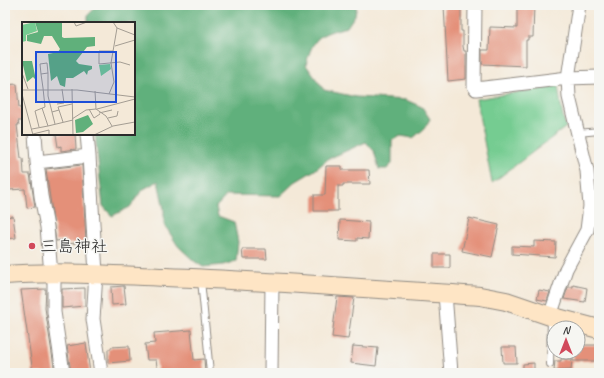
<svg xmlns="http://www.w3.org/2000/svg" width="604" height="378" viewBox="0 0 604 378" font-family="Caveat,'Klee One',sans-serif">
	<rect width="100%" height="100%" fill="#f6f6f2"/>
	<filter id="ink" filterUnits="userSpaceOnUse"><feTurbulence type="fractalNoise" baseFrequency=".025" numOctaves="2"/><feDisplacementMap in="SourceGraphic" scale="8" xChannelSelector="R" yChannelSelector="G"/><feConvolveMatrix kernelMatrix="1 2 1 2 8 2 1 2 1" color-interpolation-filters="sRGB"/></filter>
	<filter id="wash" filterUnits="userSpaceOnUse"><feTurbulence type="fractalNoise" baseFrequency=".012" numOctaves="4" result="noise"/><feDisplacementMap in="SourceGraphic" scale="16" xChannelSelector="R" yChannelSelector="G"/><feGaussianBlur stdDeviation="0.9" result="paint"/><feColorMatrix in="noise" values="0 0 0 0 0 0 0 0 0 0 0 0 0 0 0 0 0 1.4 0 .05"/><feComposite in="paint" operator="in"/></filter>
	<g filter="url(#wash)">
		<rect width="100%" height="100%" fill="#f4e9d8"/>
		<!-- green -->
		<path fill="#75cc91" stroke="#507c5e" d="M558,86L562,113L566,127L492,183L476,99Z"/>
		<!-- forest -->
		<path fill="#60b07b" stroke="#466e53" d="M98,5H357L355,15L347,27C320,34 313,36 306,65L324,90L356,97L406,100L422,107L430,119L424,129L413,138L401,136L392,140V164L387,169H379L374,151L366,142L328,159L315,170L295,182L280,196L227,195L216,207L218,216L234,222L238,242L236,261L223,265L203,267L194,261L178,246L164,224V209L158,181L142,190L130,207L112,216L103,206L95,134H134V23H88V15Z"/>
		<g id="blocks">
			<!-- building -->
			<path fill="#e49079" d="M444,5H461V31H463V46L464,51H466V79L448,81Z
				M517,5H534L533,37H528V40H526V66L482,64V50H489L490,27L517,28Z
				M17,84L19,108H21L23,121H18L19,125H17L21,158H23L24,174H30L35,207L27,208L25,189L9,190L7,170H5V140H8L5,115H8L5,85Z
				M56,134H75L76,149L61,151V146L58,147Z
				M82,165L86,242L66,244V240L56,241L46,169Z
				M326,166H342V170H369L370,184H343V186H338V211H314V195H325Z
				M13,216L16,238L5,239V217Z
				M469,218L499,225L492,257L462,251Z
				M340,220L369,222L368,239L357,238V241L339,240Z
				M534,241L556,242L555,257L512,254V246L534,247Z
				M242,249H266L267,259H243Z
				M434,254H450V268H434Z
				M573,285L587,288L585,302L564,299L568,287H573Z
				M124,286L126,304L112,305L111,287Z
				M85,288V306L62,308V289Z
				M46,289L45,308L55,373H33L21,290Z
				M539,290L550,292L547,301L537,299Z
				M337,297L354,298L348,339L332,337Z
				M191,330L194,360L204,359L205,373H158L156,360H147L145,344L155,343L154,333Z
				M86,343L90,373H71L67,346Z
				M579,345H599V359H595V361H573V352H578Z
				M129,346L130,361L108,363V349H111V347Z
				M353,346L378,348L376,366L351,363Z
				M502,347H516L517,363H503Z
				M561,359H572L571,370L554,371L555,361H561Z
				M534,363V373H523V364Z"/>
		</g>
	</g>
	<g filter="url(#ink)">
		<use href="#blocks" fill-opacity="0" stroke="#908a82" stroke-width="1"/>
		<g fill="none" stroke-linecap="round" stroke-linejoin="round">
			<defs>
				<path id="lane" d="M578,133L599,131
					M201,280L210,373
					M550,364L551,318"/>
				<path id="street" d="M475,5L474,86L476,89L568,78L599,77
					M35,134L37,162
					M87,134L89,156
					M51,274L47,227L41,196L37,162L89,156L96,274L93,319L101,373
					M54,274V312L63,373
					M445,293L451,373
					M550,316L566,269L587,230L590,206L587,171L569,97L568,78L579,5
					M271,373L272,282"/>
				<path id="secondary" d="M5,275C58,271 112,275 166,277C271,281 375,289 480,296L506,301L550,316L599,329"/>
			</defs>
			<!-- lane casing -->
			<use href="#lane" stroke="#908a82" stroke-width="8"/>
			<!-- street casing -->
			<use href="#street" stroke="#908a82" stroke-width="15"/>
			<!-- secondary casing -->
			<use href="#secondary" stroke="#908a82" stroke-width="20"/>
			<!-- lane -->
			<use href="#lane" stroke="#fff" stroke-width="6"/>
			<!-- street -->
			<use href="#street" stroke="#fff" stroke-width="13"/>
			<!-- secondary -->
			<use href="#secondary" stroke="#fee5c5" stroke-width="18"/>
		</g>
	</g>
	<!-- markers -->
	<circle fill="#d1495b" stroke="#f6f6f2" stroke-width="1.5" cx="32" cy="246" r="4"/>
	<g text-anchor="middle" stroke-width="3" stroke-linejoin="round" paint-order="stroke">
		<!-- poi labels -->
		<g font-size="17" fill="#2b2b2b" stroke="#f6f6f2" text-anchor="start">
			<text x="40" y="252">三島神社</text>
		</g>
	</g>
	<!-- overview -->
	<g transform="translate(22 22)">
		<rect width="113" height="113" fill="#f4e9d8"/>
		<path d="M13,0L15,9L4,13V19L0,20V3ZM88,42L89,47L79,54L77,43Z" fill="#75cc91"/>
		<path d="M13,0H40V15L42,16L73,15V24L65,25L54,39L57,42L70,44V47L66,49L65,53L62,49L51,56H44L43,65L38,63L35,54L29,59L26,32L36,30L38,27L30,14H22L19,22L5,19V13L16,10ZM0,39H10L14,58L11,55L5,60ZM66,93L71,102L61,110L54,111L53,98Z" fill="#60b07b"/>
		<path fill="none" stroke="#a49d93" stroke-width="1" d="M52,0L54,4L65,0M91,0L95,6L113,13M93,24L113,18M91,29H77V42L98,40L108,43M0,51L6,67M19,52L18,42L25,41L26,51M21,66L19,52L26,51V74L33,102M50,67L51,113M0,68H55L113,75M73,69L74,87M0,72L11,113M87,72L92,60L89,41L95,6M35,82L42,81L40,67M67,87L72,96L78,92M75,87L113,77M37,88L41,100M30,90L37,88L36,85L50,82M77,91L90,88M86,96L95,94L96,89M50,97L64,88L74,87L84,94L90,104M26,104L51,98M17,105L13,89L23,85L21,66M10,107L26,104L20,86M11,112L27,108V112M72,113L91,104L113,100"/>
		<path fill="#1d4ed8" fill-opacity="0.15" stroke="#1d4ed8" stroke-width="2" d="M14,30H94V80H14Z"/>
		<rect width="113" height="113" fill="none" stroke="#2b2b2b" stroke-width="2"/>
	</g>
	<!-- margin -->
	<rect width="604" height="378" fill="none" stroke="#f6f6f2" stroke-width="20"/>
	<!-- north arrow -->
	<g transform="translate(566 340)"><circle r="19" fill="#f6f6f2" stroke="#a5a5a2"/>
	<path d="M0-3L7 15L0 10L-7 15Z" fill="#d1495b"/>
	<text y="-6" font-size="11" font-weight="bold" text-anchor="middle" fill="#2b2b2b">N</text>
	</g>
</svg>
